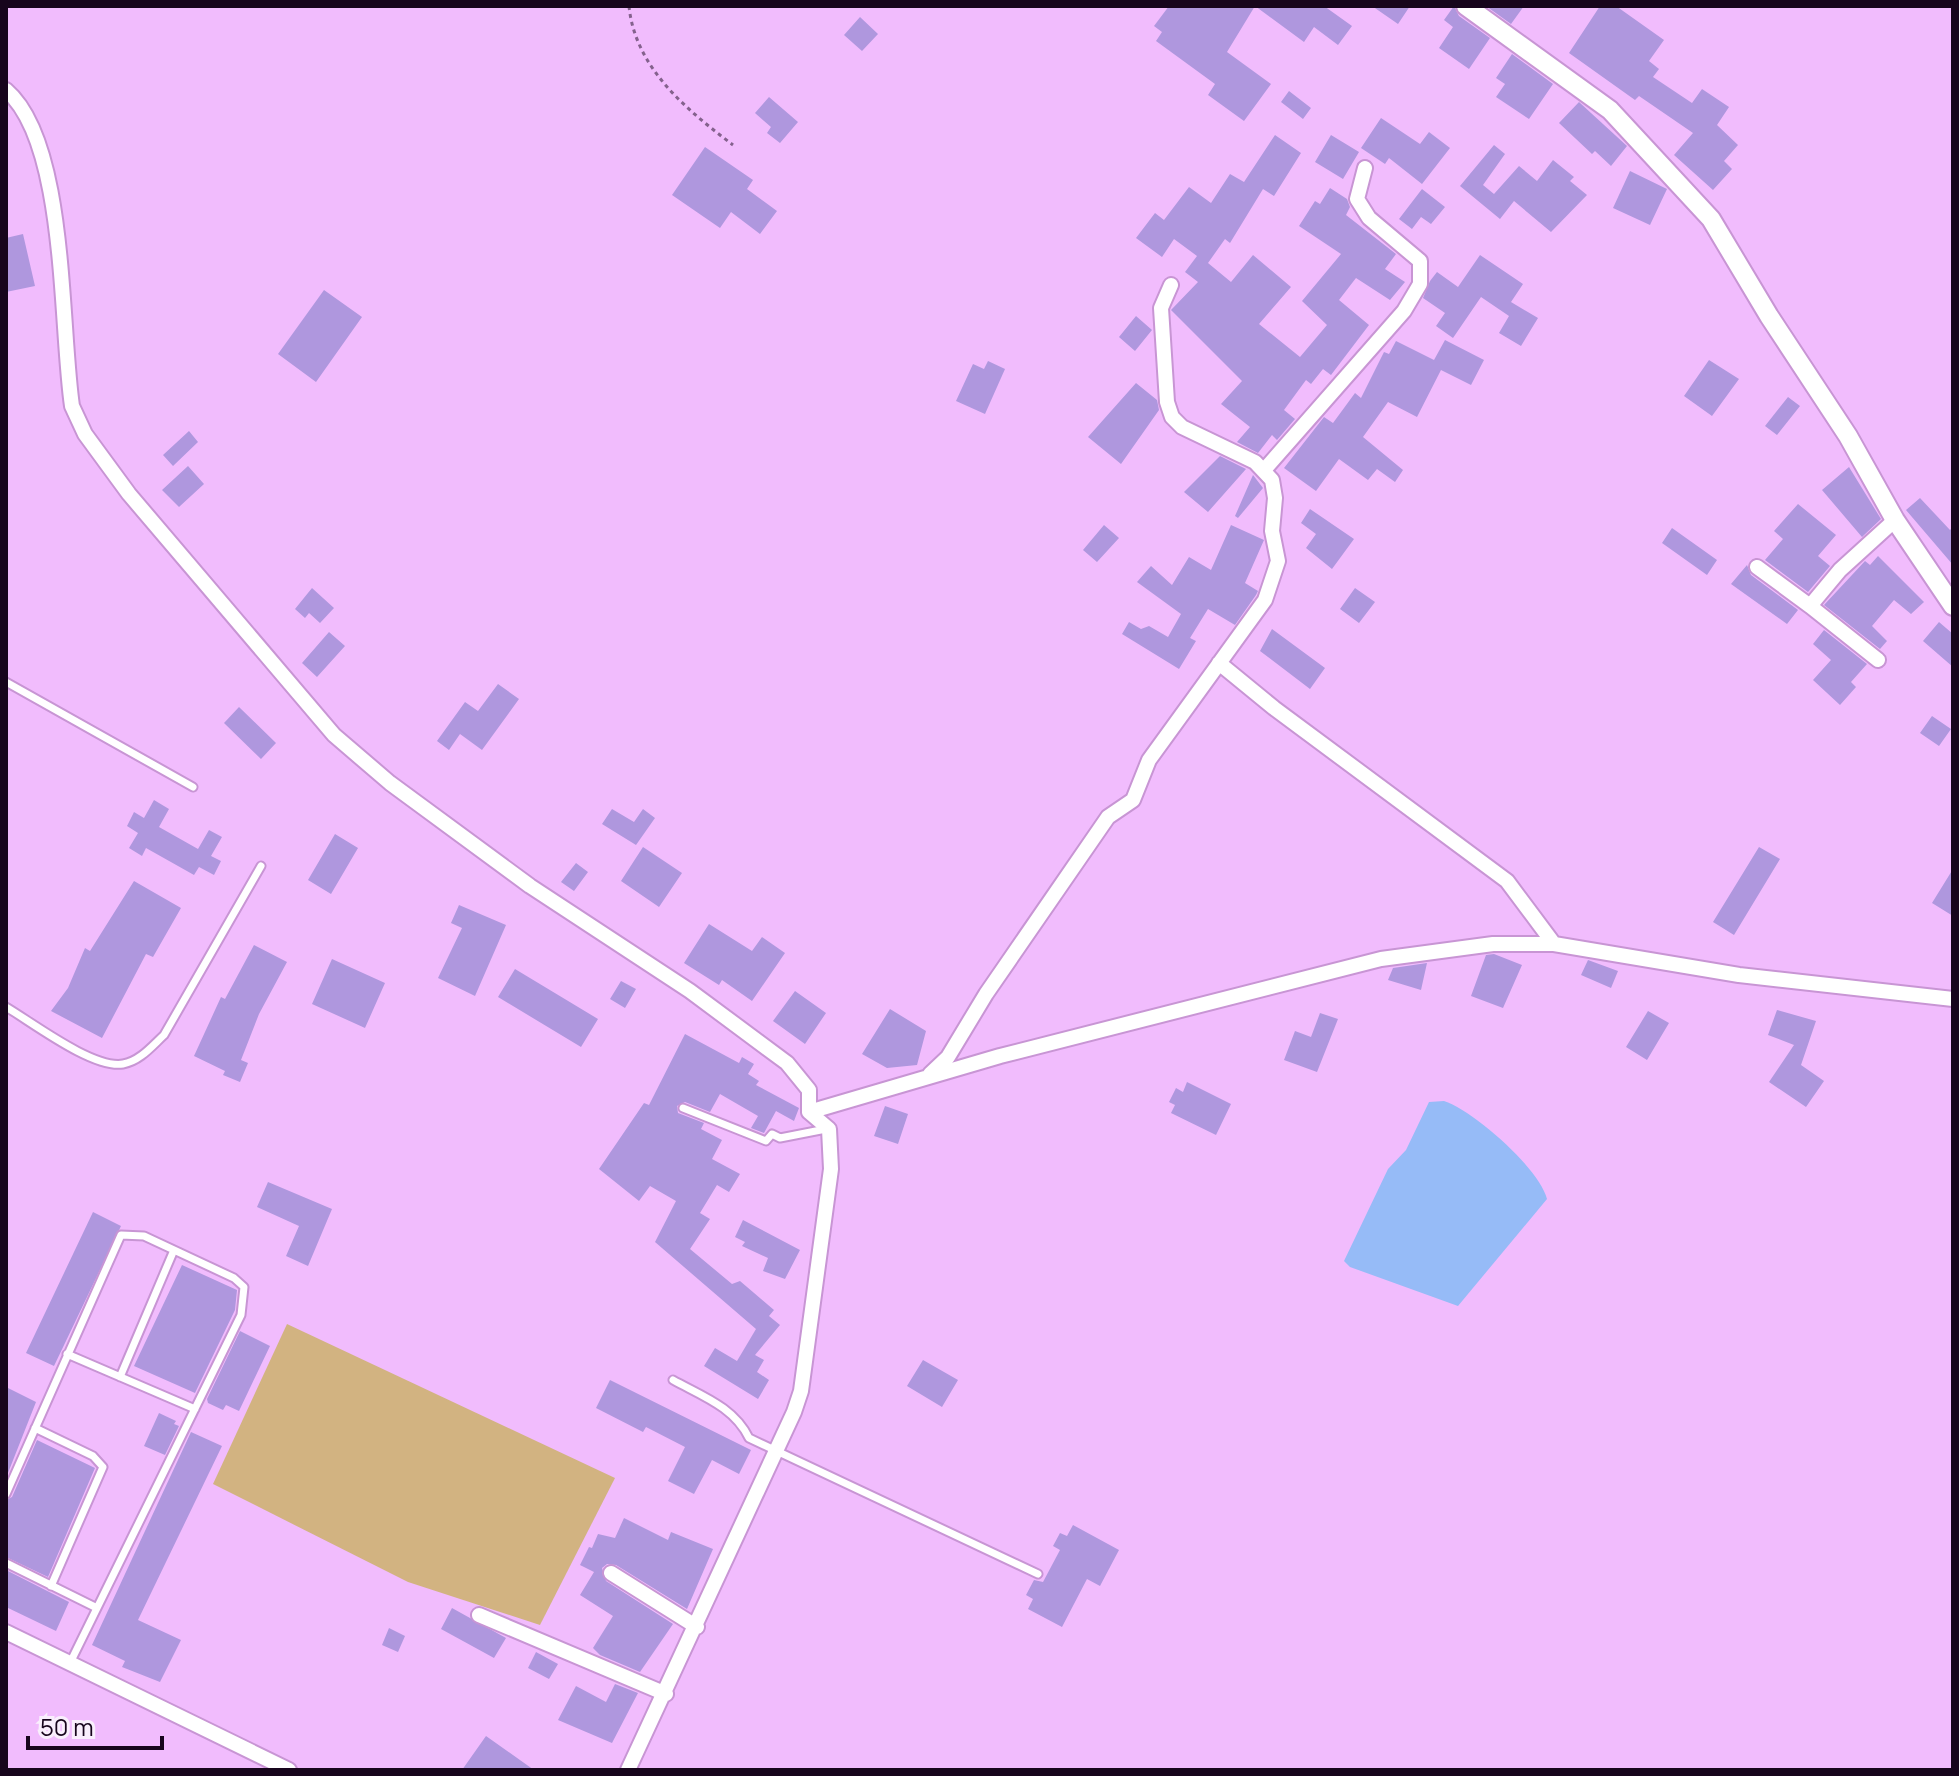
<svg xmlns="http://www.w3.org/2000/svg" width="1959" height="1776" viewBox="0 0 1959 1776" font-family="Manrope,sans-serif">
	<rect width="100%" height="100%" fill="#f1bcfd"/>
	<!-- green -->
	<path fill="#d2b381" d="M287,1324L615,1478L540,1625L408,1582L213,1484Z"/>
	<!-- water -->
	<path fill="#96bbf7" d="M1444,1101C1474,1111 1539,1168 1547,1199L1458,1306L1350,1267L1344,1261L1388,1169L1406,1150L1429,1102Z"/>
	<!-- building -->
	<path fill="#af97de" d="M1169,6H1324L1352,26L1338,45L1314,27L1304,42L1255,6L1227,52L1271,84L1244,121L1208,95L1215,84L1156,41L1162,32L1154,26Z
		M1372,6H1410L1398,24Z
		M1454,6L1459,16L1490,38L1469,69L1439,48L1453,27L1444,20Z
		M1486,6H1524L1511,24Z
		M1600,6H1616L1664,40L1649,61L1659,69L1653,77L1692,103L1702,89L1729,107L1717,125L1738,145L1724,161L1732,169L1713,190L1674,155L1693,133L1639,96L1635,100L1569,53Z
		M860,17L878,34L862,51L844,35Z
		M1512,54L1553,84L1529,119L1496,97L1505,84L1496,78Z
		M1289,91L1311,108L1303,119L1281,102Z
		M769,97L798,122L780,143L767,133L771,127L755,113Z
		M1579,102L1627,146L1611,166L1595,151L1592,154L1559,123Z
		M1381,118L1420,144L1429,132L1450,148L1422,184L1389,158L1385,164L1361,148Z
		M1275,135L1301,153L1274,196L1263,189L1230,243L1225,239L1208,263L1231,282L1253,255L1291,287L1259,324L1300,357L1327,325L1302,301L1341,254L1299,226L1315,201L1320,204L1330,188L1347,199L1350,207L1346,215L1396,254L1385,269L1405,282L1390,300L1356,278L1339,300L1369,325L1331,375L1323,369L1311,384L1306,380L1284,410L1295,419L1277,440L1272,435L1258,453L1237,442L1250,427L1221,404L1242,381L1171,310L1198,282L1185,272L1197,256L1174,239L1162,257L1136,238L1155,213L1164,220L1189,187L1211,203L1230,174L1244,182Z
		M1331,135L1359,152L1343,179L1315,162Z
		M1494,145L1505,154L1483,185L1494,194L1519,166L1537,181L1553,160L1574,177L1570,181L1587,195L1551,232L1514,201L1500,219L1460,186Z
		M705,147L753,180L747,189L777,211L760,234L731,212L720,228L672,195Z
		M1630,171L1667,189L1650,225L1613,208Z
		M1422,189L1445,207L1431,224L1421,217L1412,229L1399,219Z
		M23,234L35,286L6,292V238Z
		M1480,255L1523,284L1511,302L1538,318L1521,346L1499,333L1509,316L1481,297L1453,338L1436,326L1445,313L1423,298L1430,281L1437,272L1458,287Z
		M324,290L362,317L316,382L278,354Z
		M1136,316L1152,330L1135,351L1119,337Z
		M1445,340L1484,360L1471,385L1441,370L1417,417L1388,402L1363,437L1403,470L1395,482L1377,469L1368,480L1339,459L1316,491L1284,468L1324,417L1333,423L1355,393L1361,398L1384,352L1389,354L1396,341L1434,360Z
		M1709,360L1739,379L1712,416L1684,396Z
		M988,361L1005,369L985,414L956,401L973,364L984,369Z
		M1136,383L1157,400L1159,410L1121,464L1088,437Z
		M1788,397L1800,406L1777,435L1765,426Z
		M189,431L198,442L173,466L163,455Z
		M1220,456L1246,469L1208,512L1184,492Z
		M188,466L204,484L179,507L162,490Z
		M1849,467L1881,519L1862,537L1822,490Z
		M1253,475L1263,488L1238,518L1235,516Z
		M1920,498L1950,530L1953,527V565L1906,510Z
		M1798,504L1836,535L1818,556L1830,566L1808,592L1765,560L1783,539L1774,531Z
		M1310,509L1354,539L1332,569L1306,548L1316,534L1301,523Z
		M1104,525L1119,538L1097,562L1083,550Z
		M1231,525L1264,540L1245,583L1258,591L1256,595L1235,625L1208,609L1190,638L1196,641L1179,669L1122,634L1129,622L1141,629L1149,626L1168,637L1181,614L1137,582L1151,566L1172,585L1189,557L1211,570Z
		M1672,528L1717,560L1707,575L1662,543Z
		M1878,556L1924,602L1911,614L1894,600L1872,626L1887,641L1880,649L1824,605L1865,561L1870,565Z
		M1747,565L1751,575L1798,610L1787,624L1731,584Z
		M312,588L334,608L320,623L309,613L305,618L295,609Z
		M1355,588L1375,602L1359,623L1340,609Z
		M1939,622L1953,634V667L1923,641Z
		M1272,629L1325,668L1310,689L1260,651Z
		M1824,630L1867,664L1851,682L1856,687L1840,705L1813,680L1831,660L1813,644Z
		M329,632L345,646L317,677L302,663Z
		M498,684L519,699L482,750L460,734L449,750L437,741L465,702L478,711Z
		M239,707L276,743L261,759L224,723Z
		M1932,716L1951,729L1939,746L1920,733Z
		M154,800L169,809L159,827L198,849L209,830L222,837L211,856L221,861L214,875L199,867L194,875L146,848L142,856L129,848L138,833L127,826L134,812L144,818Z
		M612,809L634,822L643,809L655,818L636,845L602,824Z
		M335,834L358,848L331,894L308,880Z
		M643,847L682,873L659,907L621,881Z
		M1759,847L1780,859L1734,935L1713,922Z
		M576,863L588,872L574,891L561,882Z
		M1953,869V916L1932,903Z
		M134,881L181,908L153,957L146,954L102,1038L51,1011L68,988L85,948L90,951Z
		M459,905L506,925L475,996L438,978L462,928L451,923Z
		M709,924L752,951L762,937L785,953L752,1001L722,980L719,985L684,963Z
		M254,945L287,962L259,1014L241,1060L248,1063L240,1082L223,1075L225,1071L194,1056L221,997L225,999Z
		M1494,954L1522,965L1503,1008L1471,996L1486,955Z
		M332,959L385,983L365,1028L312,1004Z
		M1588,960L1618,971L1611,988L1581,975Z
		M1427,963L1421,990L1388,980L1393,968Z
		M515,969L598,1019L581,1047L498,997Z
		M621,981L636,989L625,1008L610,999Z
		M795,991L826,1013L805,1044L773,1021Z
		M890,1009L926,1031L917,1065L887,1068L862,1054Z
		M1777,1010L1816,1021L1801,1065L1824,1081L1806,1107L1769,1082L1794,1045L1768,1035Z
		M1648,1011L1669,1023L1647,1060L1626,1047Z
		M1320,1013L1338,1019L1317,1072L1284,1060L1295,1031L1311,1037Z
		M685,1034L739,1063L742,1057L754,1064L748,1074L759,1081L756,1085L799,1108L794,1121L776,1111L764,1133L751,1128L758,1116L720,1094L710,1112L685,1102L677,1106L678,1113L704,1123L701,1129L722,1140L712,1159L740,1174L729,1192L717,1185L700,1213L710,1219L690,1249L732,1284L740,1281L774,1310L769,1316L780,1325L755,1355L764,1360L757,1372L769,1380L758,1399L704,1366L715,1348L737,1361L756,1329L655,1242L676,1201L650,1186L639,1201L599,1169L644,1103L649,1105Z
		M1187,1082L1231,1104L1216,1135L1171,1113L1175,1105L1169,1102L1176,1088L1183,1092Z
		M885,1106L908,1114L898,1144L874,1136Z
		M268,1182L332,1209L308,1266L286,1256L299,1226L257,1207Z
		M93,1212L121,1226L54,1366L26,1353Z
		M743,1220L800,1250L785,1279L763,1271L768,1258L742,1246L745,1242L735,1237Z
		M182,1265L237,1290L235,1310L195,1393L134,1366Z
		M240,1331L270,1346L239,1411L226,1405L223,1410L208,1403L207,1399Z
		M923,1360L958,1380L942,1407L907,1386Z
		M610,1380L751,1450L739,1474L712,1460L694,1494L668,1481L685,1447L646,1427L643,1432L596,1408Z
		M6,1387L36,1402L6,1478Z
		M159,1413L176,1421L174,1424L179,1426L165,1455L144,1446Z
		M191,1432L222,1446L138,1620L181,1640L160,1682L122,1667L125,1661L92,1645Z
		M37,1440L95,1468L48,1577L6,1557V1500L12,1497Z
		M624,1518L668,1540L671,1532L713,1549L687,1609L616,1565L607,1564L602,1568L606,1581L673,1624L640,1672L600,1655L593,1648L613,1616L580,1595L594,1572L580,1565L589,1547L592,1548L598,1534L615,1538Z
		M1073,1525L1119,1550L1100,1586L1087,1579L1062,1627L1028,1609L1033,1599L1026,1595L1034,1580L1043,1582L1060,1550L1053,1546L1060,1533L1067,1536Z
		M6,1570L69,1602L56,1631L6,1607Z
		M452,1608L506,1638L494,1658L441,1629Z
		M389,1628L405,1636L398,1652L382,1645Z
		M536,1652L558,1664L549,1679L528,1668Z
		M615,1684L638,1693L612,1743L558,1720L576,1686L606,1702Z
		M486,1736L534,1770H462Z"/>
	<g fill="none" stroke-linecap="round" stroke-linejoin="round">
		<defs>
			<path id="service" d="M6,682L193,787
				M6,1007C33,1023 93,1069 123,1064C140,1061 152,1046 164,1035L261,866
				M683,1108L766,1141L772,1134L780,1138L826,1129
				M67,1354L195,1409
				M120,1377L174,1250
				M673,1380C702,1396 734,1407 749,1438L1038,1574
				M35,1428L93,1456L103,1467L51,1586
				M6,1494L121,1235L144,1236L234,1278L244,1287L241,1315L70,1663
				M6,1563L97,1608"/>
			<path id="minor" d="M6,90C67,142 60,325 72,406L85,434L129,494L334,735L390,783L530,886L690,991L787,1063L809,1090V1112L829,1129L831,1169L801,1391L794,1412L628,1770
				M1265,469L1404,311L1420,284V261L1369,218L1357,199L1365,168
				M1757,567L1810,606
				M1878,660L1810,606L1840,570L1895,520
				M1219,663L1274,708L1507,881L1554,944
				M930,1074L948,1057L986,994L1108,817L1133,800L1149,760L1265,600L1278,561L1272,531L1275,498L1272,480L1255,462L1182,427L1172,417L1167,402L1161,308L1171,285
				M809,1112L1000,1056L1381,959L1493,944H1554L1739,975L1953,999
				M611,1573L697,1627
				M479,1615L666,1694
				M6,1632L289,1770"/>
			<path id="tertiary" d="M1466,6L1610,110L1711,219L1769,316L1848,436L1895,520L1953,606"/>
		</defs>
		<!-- service casing -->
		<use href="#service" stroke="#c895d4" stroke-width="11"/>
		<!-- minor casing -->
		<use href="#minor" stroke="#c895d4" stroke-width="18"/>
		<!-- tertiary casing -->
		<use href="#tertiary" stroke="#c895d4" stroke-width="22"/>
		<!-- path -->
		<path stroke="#84618d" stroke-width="3" stroke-dasharray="4 4" stroke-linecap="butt" d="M629,6C635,68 687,110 733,145"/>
		<!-- service -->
		<use href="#service" stroke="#fff" stroke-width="7"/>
		<!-- minor -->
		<use href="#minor" stroke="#fff" stroke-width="14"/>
		<!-- tertiary -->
		<use href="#tertiary" stroke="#fff" stroke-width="18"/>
	</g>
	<!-- border -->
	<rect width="1959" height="1776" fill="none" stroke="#17051c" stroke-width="16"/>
	<!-- scale -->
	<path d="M28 1736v12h134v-12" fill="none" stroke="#17051c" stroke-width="4"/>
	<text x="40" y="1736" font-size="24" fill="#17051c" stroke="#f9effc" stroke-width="6" paint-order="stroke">50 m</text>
</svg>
